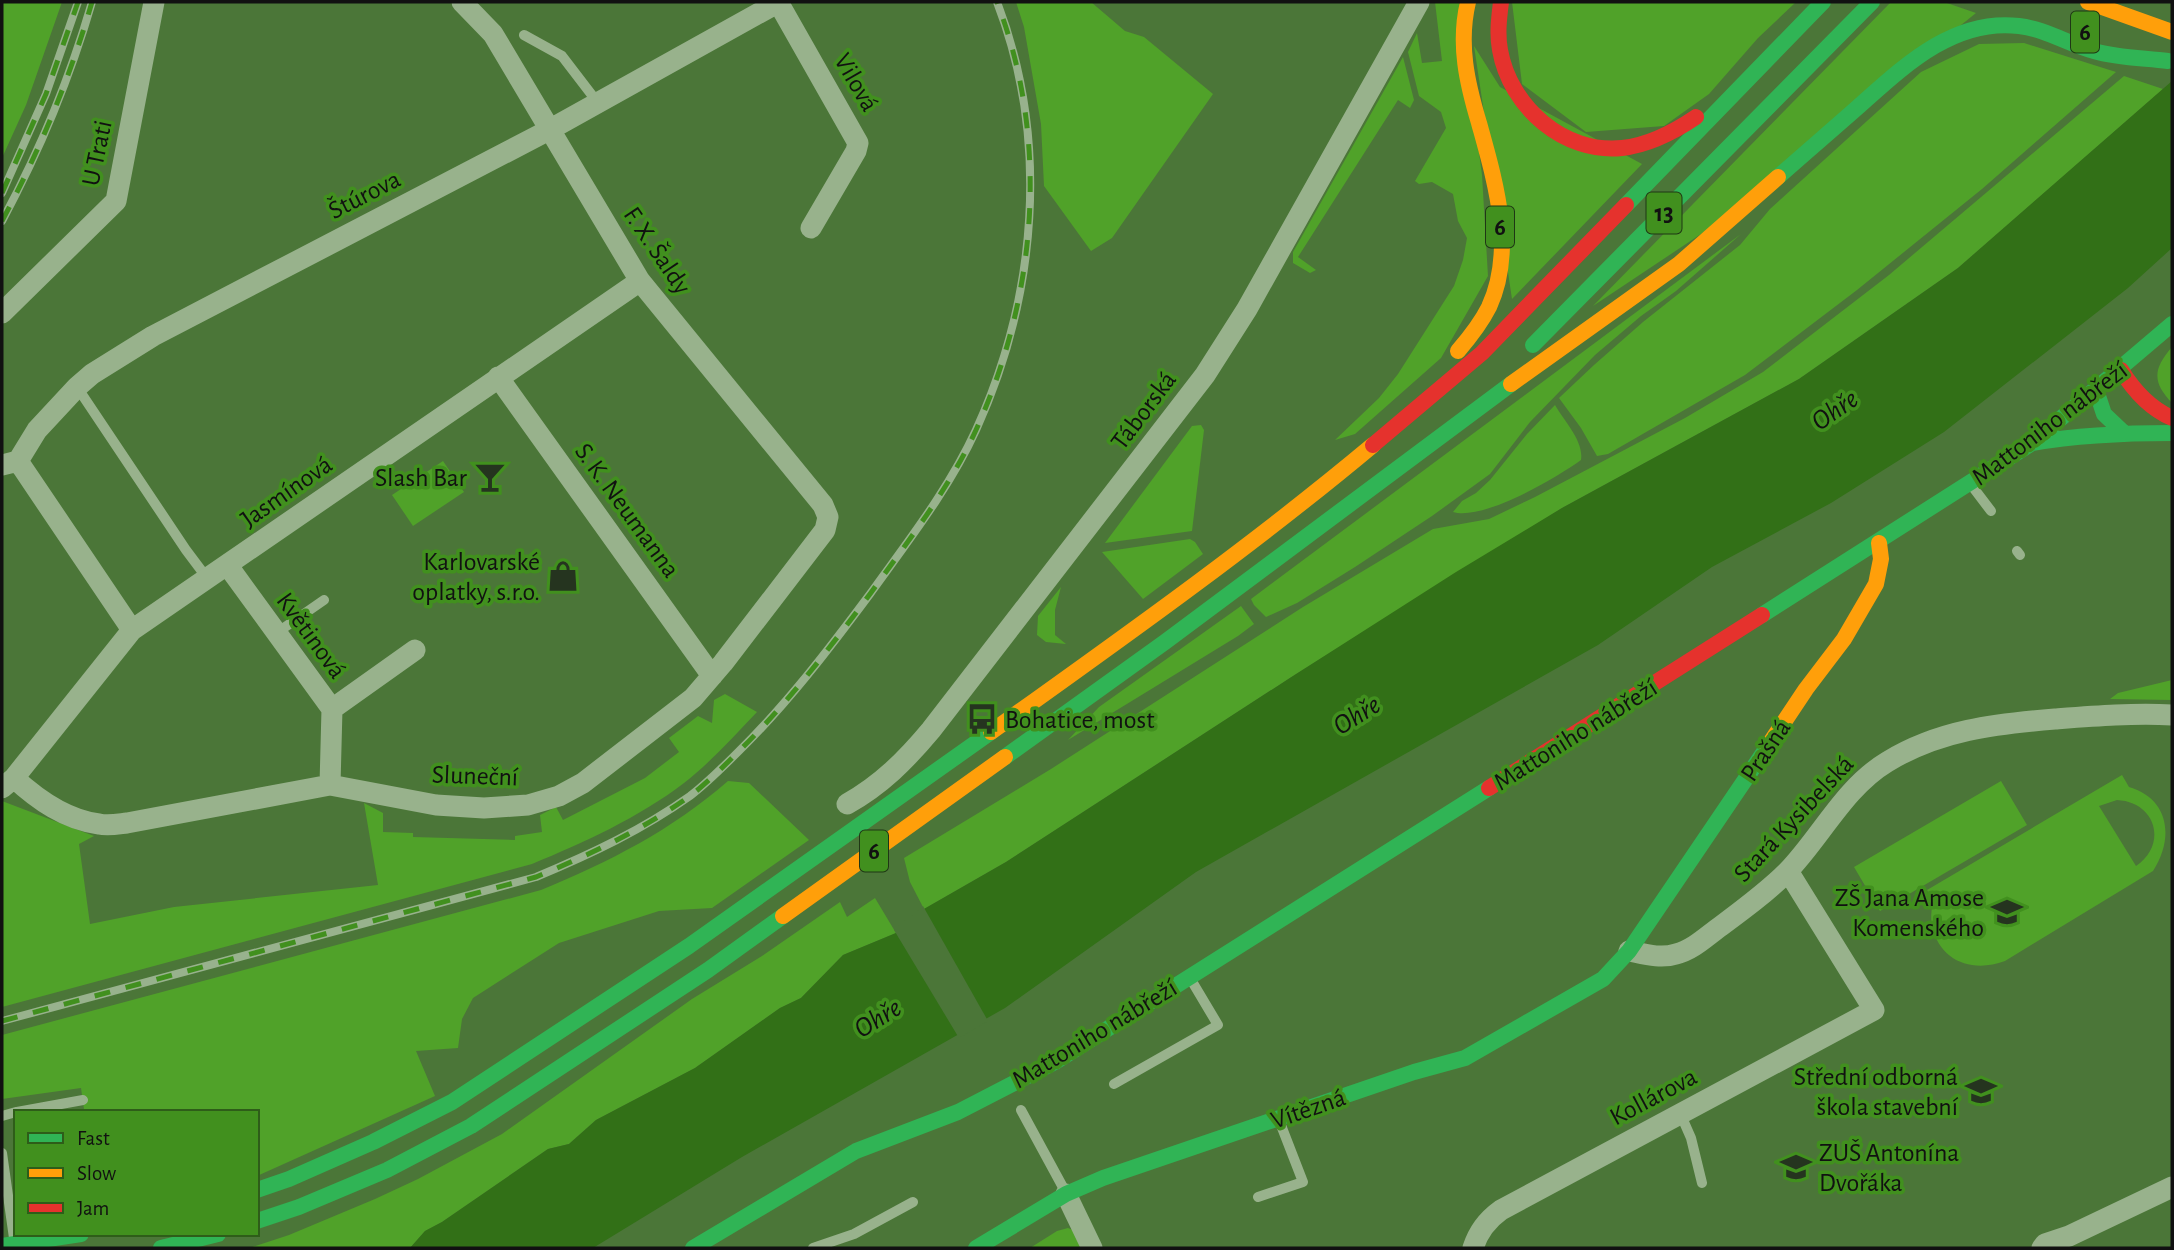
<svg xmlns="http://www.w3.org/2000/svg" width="2174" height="1250" viewBox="0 0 2174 1250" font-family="'Alegreya Sans',sans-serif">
	<rect width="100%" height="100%" fill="#4b7638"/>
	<!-- green -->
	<path fill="#50a229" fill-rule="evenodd" d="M2,2H62L26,105L2,158Z
		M1016,2H1091L1125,31L1144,37L1213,94L1112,238L1091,251L1044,186L1041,124L1024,27Z
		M1435,2H1459L1482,175L1488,276L1441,358L1355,434L1335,440L1379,398L1398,374L1454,286L1463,260L1467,238L1458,221L1453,194L1432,182L1419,184L1415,181L1446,128L1441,112L1419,96L1408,52L1417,33L1422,63L1442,61Z
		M1512,2H1796L1758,38L1709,94L1664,126L1586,132L1522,84Z
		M1891,2H1944L1976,13L1704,232L1593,306Z
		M2024,43L2116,72L1982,189L1857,290L1745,375L1608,454L1597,456L1581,428L1559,398L1594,365L1643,322L1740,245L1770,209L1921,72L1979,44Z
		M1474,46L1500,87L1642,164L1512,299Z
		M1403,57L1414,100L1410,108L1398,100L1298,257L1316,270L1310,273L1293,263V252Z
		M2124,76L2163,89L1958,268L1799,379L1562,508L1293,676L1006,862L924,909L910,882L904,858L1051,769L1303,607L1433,529L1489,519L1535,497L1685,418L1763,372L1889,275Z
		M1741,234L1676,291L1641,316L1595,355L1530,422L1490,474L1432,516L1355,567L1297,603L1266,617L1254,605L1251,599Z
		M2172,347V403C2152,382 2153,369 2172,347Z
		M1555,405C1564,421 1584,441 1581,460C1556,478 1483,521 1453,512L1462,501L1476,493L1490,480L1527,434Z
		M1201,425L1204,430L1192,531L1105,543L1192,426Z
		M443,461L464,492L413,526L392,495Z
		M1190,539L1195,542L1203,554L1143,599L1102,552Z
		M1061,587L1055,610V635L1066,644L1046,642L1037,635L1038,616Z
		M1241,606L1254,624L1238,636L1068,740L1099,707Z
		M2172,680V700L2110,699L2118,693Z
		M725,694L757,712C734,736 711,762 684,783C638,818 585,842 532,864L2,1007V801L94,836L79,844L90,924L174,907L378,885L364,803L383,813V832L413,833V837L515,840V836L542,832L540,815L556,807L563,820L645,778L679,752L669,738L698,716L712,723L714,700Z
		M2122,775L2129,787C2170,799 2174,839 2153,871L2005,961C1973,973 1940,962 1932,926C1929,911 1936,905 1927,890ZM2117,800C2156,802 2168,844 2136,866L2099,806Z
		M728,781L749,783L809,840L712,908L659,911L559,943L473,998L462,1019L458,1048L416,1051L435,1096L257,1176V1112H79L84,1109L81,1088L2,1099V1035L541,890C609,862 672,830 728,781Z
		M2001,781L2027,825L1880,911L1854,867Z
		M875,898L896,933L843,955L801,998L780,1008L695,1068L596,1120L569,1144L548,1149L442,1222L425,1231L410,1248H249L289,1235L375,1199L418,1179L502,1134L692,999L762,956L840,902L847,917Z
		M1068,1228L1073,1230L1086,1248H1030L1057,1231Z"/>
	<!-- water -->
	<path fill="#327017" d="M2172,81V248L2128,288L1944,432L1831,503L1712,567L1598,645L1196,872L1005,1008L742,1157L593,1248H410L425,1231L442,1222L548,1149L569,1144L596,1120L695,1068L780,1008L801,998L843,955L896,933L924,909L1006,862L1293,676L1456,572L1562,508L1799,379L1958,268Z"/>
	<!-- pier -->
	<path fill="#4b7638" d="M923,906L988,1021L959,1038L894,930Z"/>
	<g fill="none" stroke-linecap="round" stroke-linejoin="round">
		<!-- lane -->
		<path stroke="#98b28c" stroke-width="10" d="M524,35L562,56L598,103
			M77,387L186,550L201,570L206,580
			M1972,486L1991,511
			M2017,551L2020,555
			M275,634L324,600
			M1114,1084L1218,1025L1190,978
			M1021,1110L1065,1191
			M17,1112L83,1100
			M1680,1113L1691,1138L1702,1183
			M2,1116L16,1112
			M2,1153L14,1238
			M1258,1197L1303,1182L1279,1120
			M813,1248L854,1234L913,1202"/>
		<!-- street -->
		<path stroke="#98b28c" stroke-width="21" d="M778,2L858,143L856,151L811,228
			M2,313L116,201L154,2
			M498,377L712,676
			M18,461L132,630
			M2,465L18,461L37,430L77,387L92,374L153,336L549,130L779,2
			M228,566L332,709L330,785
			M332,709L415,650
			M14,778C38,800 66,820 99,824C108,826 118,824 127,823L330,785L436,805L484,808L528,805L559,796L583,783L693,698L723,663L825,530L828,517L823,505L640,281L493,34L462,2
			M2,788L14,778L132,630L640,281
			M847,804C881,785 906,760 931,730L1205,375L1247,309L1419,2
			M1629,951C1644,954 1661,959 1676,954C1693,950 1707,936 1721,926C1744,909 1767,892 1787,872C1821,837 1844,788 1887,762C1939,730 1995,724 2055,719C2095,716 2133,713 2172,715
			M1066,1194L1092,1248
			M1473,1248C1478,1232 1487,1220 1501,1210L1874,1010L1788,871
			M2042,1248L2045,1244L2069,1236L2172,1187"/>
		<!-- fast -->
		<path stroke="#30b455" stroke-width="16" d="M1778,177C1805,153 1832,130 1858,107C1903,67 1953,18 2019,26C2046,29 2068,44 2094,51C2118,58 2144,58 2168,61
			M1626,205L1823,2
			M1533,345L1872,2
			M2096,390L2104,414L2123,432
			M2032,443C2079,435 2124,433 2172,433
			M1762,615L2032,443L2172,324
			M1005,757L1165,642L1511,384
			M257,1190L289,1179L373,1142L452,1102L689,946L991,732
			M257,1221L299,1207L387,1170L471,1126L708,970L783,916
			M2,1246L81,1234
			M161,1248L218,1234
			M693,1248L856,1151L958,1112L1055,1062L1489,788
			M976,1248L1066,1194L1103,1178L1414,1072L1465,1058L1603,979L1629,951L1768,746"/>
		<!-- slow -->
		<path stroke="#ff9f0a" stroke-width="16" d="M2088,2L2172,32
			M1458,351C1470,337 1481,323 1489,307C1516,249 1495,181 1479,123C1467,83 1458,44 1468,2
			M1511,384L1679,264L1778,177
			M991,732C1121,639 1251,547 1373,445
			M1768,746L1806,689L1844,639L1876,584L1881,559L1879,543
			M783,916L1005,757"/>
		<!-- jam -->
		<path stroke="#e5322d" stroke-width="16" d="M1501,2C1499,18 1497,34 1500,50C1510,107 1564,154 1622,148C1650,145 1674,132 1696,117
			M2121,370C2134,391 2149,408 2172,418
			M1373,445L1482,353L1626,205
			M1489,788L1762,615"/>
		<defs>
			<path id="rail" d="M2,193L46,94L78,2
				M2,221C39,152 70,78 92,2
				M2,1021L536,877C591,854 642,830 690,796C707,783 723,767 738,752C787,704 829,649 870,594C908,541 949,489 976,430C1037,296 1050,140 997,2"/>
		</defs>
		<!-- rail casing -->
		<use href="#rail" stroke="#98b28d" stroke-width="8"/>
		<!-- rail -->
		<use href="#rail" stroke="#41901e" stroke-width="5" stroke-dasharray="16" stroke-linecap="butt"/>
	</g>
	<!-- icons -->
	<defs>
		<symbol id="bar-bare" viewBox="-9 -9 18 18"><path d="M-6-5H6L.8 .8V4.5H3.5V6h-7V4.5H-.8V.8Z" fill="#25341f" stroke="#41901e" stroke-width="2.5" paint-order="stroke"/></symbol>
		<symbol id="shop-bare" viewBox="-9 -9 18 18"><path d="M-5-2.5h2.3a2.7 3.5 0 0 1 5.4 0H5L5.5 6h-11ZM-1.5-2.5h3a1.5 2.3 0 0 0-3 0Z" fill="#25341f" stroke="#41901e" stroke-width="2.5" paint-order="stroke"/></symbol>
		<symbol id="bus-bare" viewBox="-9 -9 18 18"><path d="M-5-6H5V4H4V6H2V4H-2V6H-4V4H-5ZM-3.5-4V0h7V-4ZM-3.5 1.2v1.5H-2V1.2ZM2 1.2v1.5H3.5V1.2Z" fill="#25341f" stroke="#41901e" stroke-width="2.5" paint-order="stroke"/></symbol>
		<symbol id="school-bare" viewBox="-9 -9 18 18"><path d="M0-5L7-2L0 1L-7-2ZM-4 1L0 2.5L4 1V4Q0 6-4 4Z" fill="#25341f" stroke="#41901e" stroke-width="2.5" paint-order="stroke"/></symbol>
		<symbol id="university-bare" viewBox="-9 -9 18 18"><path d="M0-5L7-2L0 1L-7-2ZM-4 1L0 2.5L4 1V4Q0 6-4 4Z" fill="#25341f" stroke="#41901e" stroke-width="2.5" paint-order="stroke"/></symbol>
	</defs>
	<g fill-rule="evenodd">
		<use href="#bar-bare" x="468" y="455" width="44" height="44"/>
		<use href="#shop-bare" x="541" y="554" width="44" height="44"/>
		<use href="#bus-bare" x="960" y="697" width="44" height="44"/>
		<use href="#school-bare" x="1985" y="890" width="44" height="44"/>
		<use href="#university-bare" x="1959" y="1069" width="44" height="44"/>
		<use href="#school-bare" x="1774" y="1145" width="44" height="44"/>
	</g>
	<g text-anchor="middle" stroke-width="7" stroke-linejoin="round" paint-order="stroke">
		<!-- shield labels -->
		<g fill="#41901e" stroke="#1f3715" stroke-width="2">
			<rect x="2071" y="11.5" width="28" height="41" rx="5"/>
			<rect x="1646.5" y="192.5" width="35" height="41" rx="5"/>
			<rect x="1486" y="206.5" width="28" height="41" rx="5"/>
			<rect x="860" y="830.5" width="28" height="41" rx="5"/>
		</g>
		<g font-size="24" font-weight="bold" fill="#111">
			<text x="2085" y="40">6</text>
			<text x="1664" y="221">13</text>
			<text x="1500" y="235">6</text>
			<text x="874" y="859">6</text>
		</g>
		<!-- street labels -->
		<g font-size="26" fill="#111" stroke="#41901e">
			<text transform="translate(857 82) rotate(60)" y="9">Vilová</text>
			<text transform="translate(96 153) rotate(-78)" y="9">U Trati</text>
			<text transform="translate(364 194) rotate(-27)" y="9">Štúrova</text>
			<text transform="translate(658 250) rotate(56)" y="9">F. X. Šaldy</text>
			<text transform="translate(1143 410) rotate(-53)" y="9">Táborská</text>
			<text transform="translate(2049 423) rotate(-37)" y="9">Mattoniho nábřeží</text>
			<text transform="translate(286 491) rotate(-35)" y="9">Jasmínová</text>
			<text transform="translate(628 510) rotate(54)" y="9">S. K. Neumanna</text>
			<text transform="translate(312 635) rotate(54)" y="9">Květinová</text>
			<text transform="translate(1575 734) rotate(-32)" y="9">Mattoniho nábřeží</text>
			<text transform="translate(1765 750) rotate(-56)" y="9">Prašná</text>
			<text transform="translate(475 775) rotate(2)" y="9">Sluneční</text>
			<text transform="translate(1793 818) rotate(-47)" y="9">Stará Kysibelská</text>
			<text transform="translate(1094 1033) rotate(-31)" y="9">Mattoniho nábřeží</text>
			<text transform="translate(1653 1096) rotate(-28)" y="9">Kollárova</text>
			<text transform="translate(1308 1108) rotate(-19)" y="9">Vítězná</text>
		</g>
		<!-- poi labels -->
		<g font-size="26" fill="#111" stroke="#41901e" text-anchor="end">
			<text x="467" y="486">Slash Bar</text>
			<text x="540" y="570">Karlovarské<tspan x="540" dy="30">oplatky, s.r.o.</tspan></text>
			<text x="1005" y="728" text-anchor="start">Bohatice, most</text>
			<text x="1984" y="906">ZŠ Jana Amose<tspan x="1984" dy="30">Komenského</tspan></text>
			<text x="1958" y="1085">Střední odborná<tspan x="1958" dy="30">škola stavební</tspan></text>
			<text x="1819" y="1161" text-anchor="start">ZUŠ Antonína<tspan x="1819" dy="30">Dvořáka</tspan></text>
		</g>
		<!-- water labels -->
		<g font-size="28" font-style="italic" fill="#111" stroke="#41901e">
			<text transform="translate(1834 409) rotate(-35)" y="10">Ohře</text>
			<text transform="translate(1356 714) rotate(-32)" y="10">Ohře</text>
			<text transform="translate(877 1017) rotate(-32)" y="10">Ohře</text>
		</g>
	</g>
	<!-- border -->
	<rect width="2174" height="1250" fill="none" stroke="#111111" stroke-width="7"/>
	<!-- legend -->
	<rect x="14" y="1110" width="245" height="126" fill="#41901e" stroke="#2e5d19" stroke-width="2"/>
	<rect x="28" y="1133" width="35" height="10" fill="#30b455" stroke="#2e5d19" stroke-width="2"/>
	<text x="77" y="1145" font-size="21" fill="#111111">Fast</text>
	<rect x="28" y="1168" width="35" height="10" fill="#ff9f0a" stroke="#2e5d19" stroke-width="2"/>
	<text x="77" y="1180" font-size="21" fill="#111111">Slow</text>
	<rect x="28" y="1203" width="35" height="10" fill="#e5322d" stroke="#2e5d19" stroke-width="2"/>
	<text x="77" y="1215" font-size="21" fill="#111111">Jam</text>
</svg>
